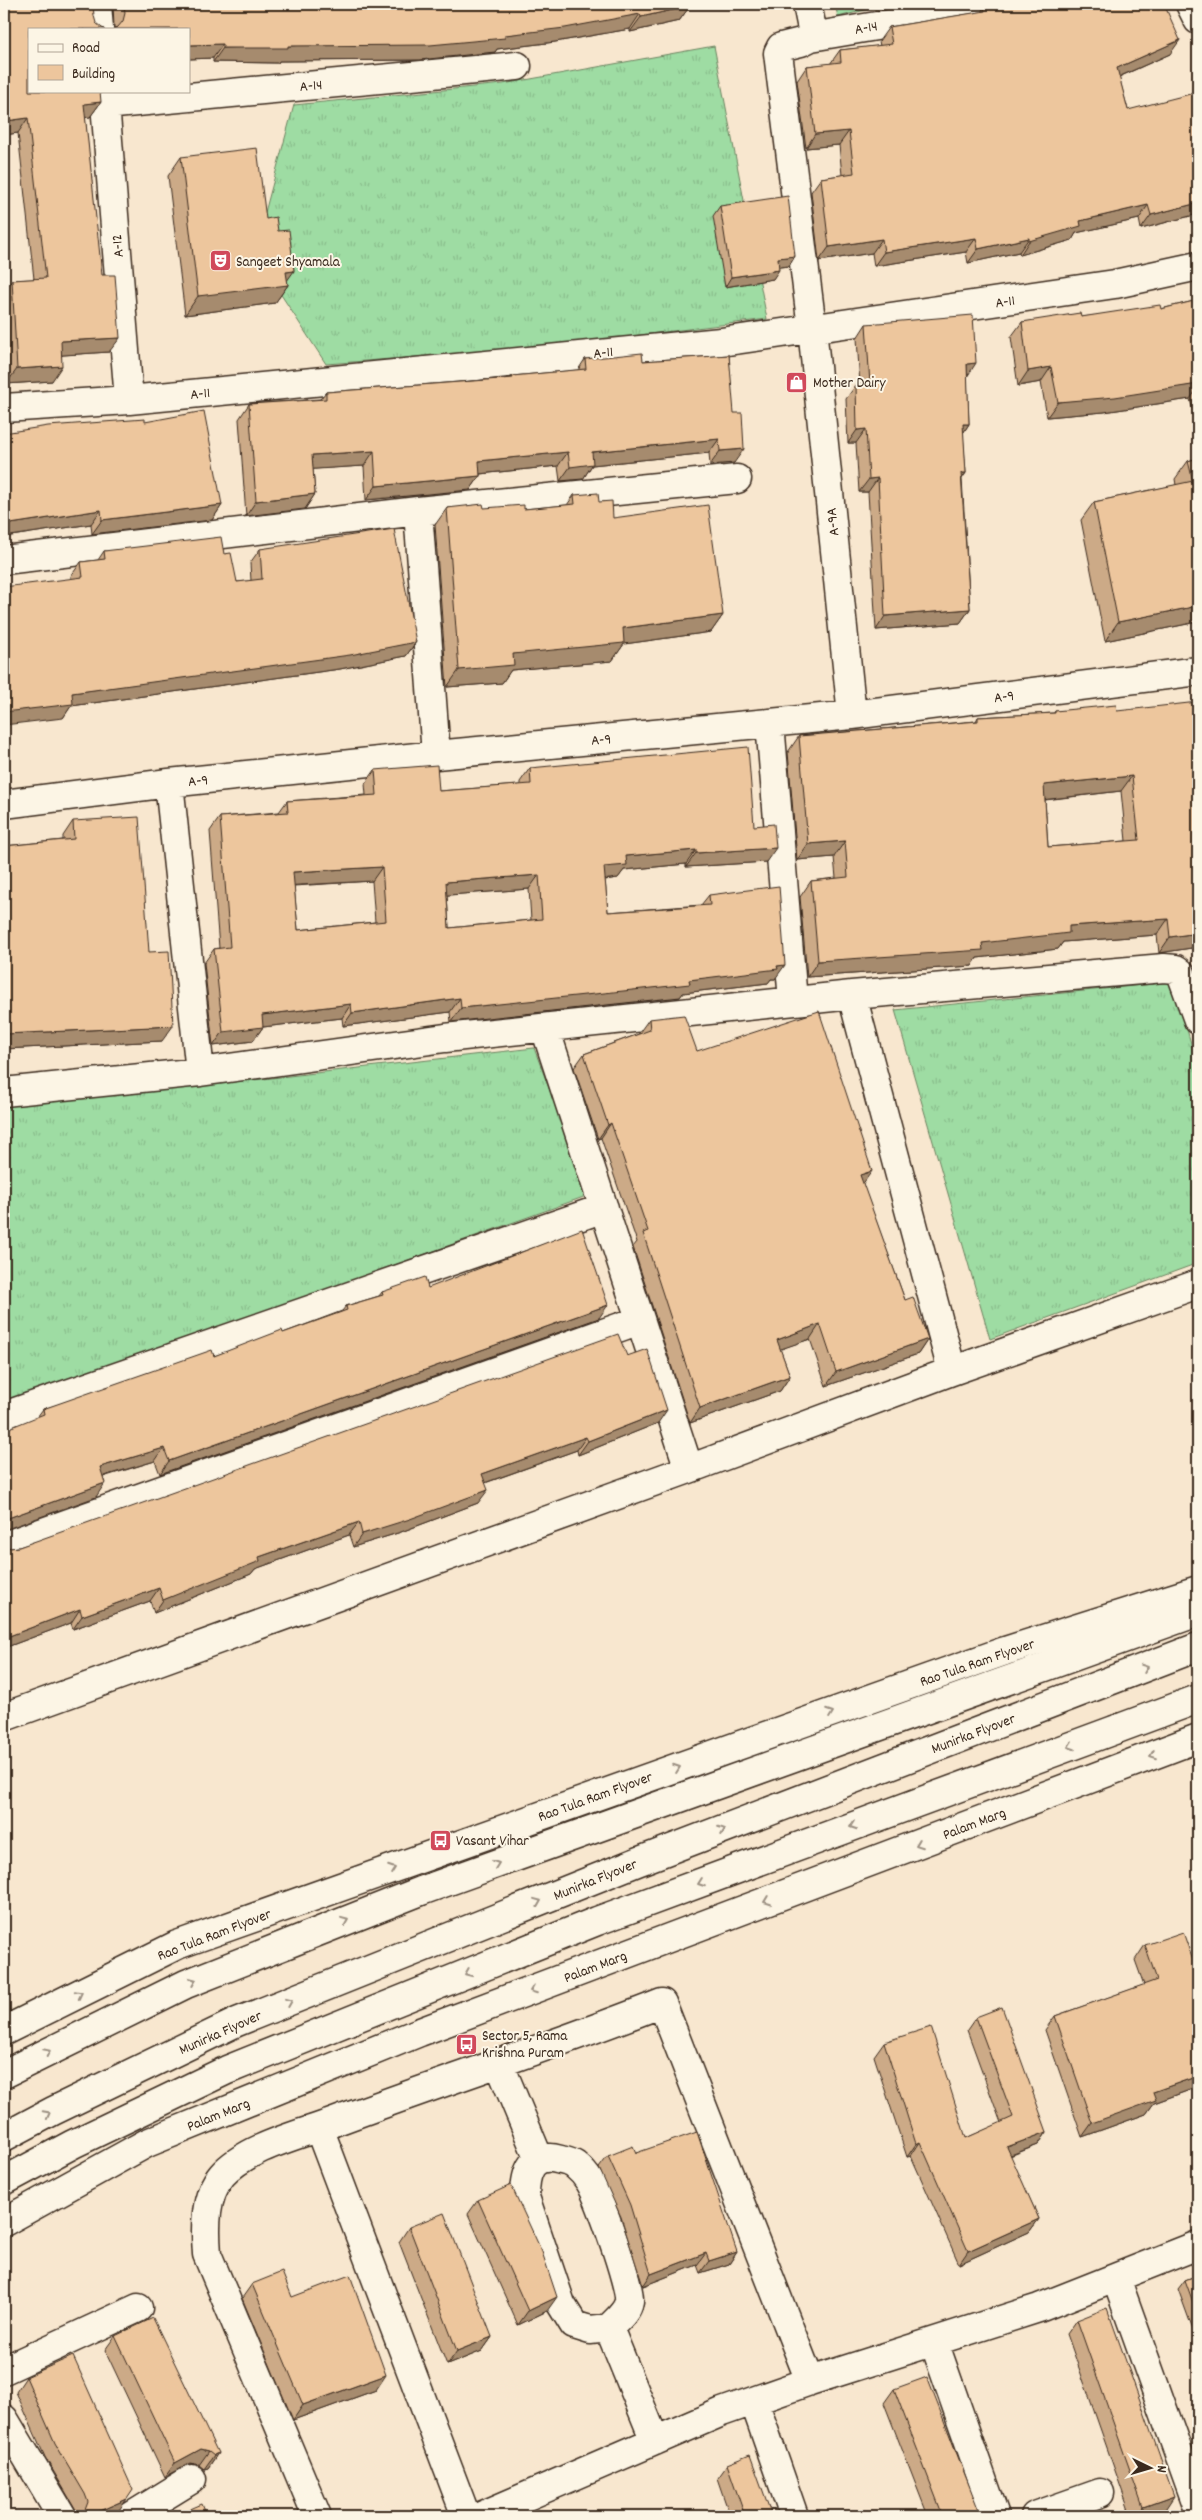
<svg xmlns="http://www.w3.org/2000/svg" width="1202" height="2520" viewBox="0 0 1202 2520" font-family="Dekko,sans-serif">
	<defs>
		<pattern id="grass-tufts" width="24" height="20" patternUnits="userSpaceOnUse" patternTransform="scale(1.25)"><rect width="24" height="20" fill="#9edca3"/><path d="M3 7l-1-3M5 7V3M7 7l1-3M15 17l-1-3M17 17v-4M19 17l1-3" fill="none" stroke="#89bd8c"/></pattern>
	</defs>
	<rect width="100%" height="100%" fill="#f8e7cf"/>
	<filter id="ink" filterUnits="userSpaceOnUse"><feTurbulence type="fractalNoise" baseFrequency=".02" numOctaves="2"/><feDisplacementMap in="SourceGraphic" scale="10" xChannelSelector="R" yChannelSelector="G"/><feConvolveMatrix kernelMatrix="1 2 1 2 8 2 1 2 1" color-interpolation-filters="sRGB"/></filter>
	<g filter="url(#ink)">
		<!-- grass -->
		<path fill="url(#grass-tufts)" stroke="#6c8360" d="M835,4H888L838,17Z
			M714,46L767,319L546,347L326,364L254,253L294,105L503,84Z
			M1173,982L1198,1067V1263L990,1339L895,1010Z
			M534,1048L589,1195L4,1406V1102L263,1079Z"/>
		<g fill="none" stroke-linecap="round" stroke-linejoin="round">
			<defs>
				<path id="minor" d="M97,4L99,29
					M807,4L812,29L811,37L801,42L781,47L778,53L812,328L852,715
					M1190,4L1198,20
					M811,37L912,20L979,4
					M104,91L129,400
					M105,105L517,66
					M4,408L129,400L721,342L1115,284L1198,266
					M418,511L436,755
					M4,560L418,511L737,479
					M770,723L793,1001
					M169,783L200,1072
					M4,804L169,783L436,755L852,715L1198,671
					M852,995L952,1371
					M545,1028L689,1469
					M4,1092L200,1072L445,1038L852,995L1164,968L1176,969L1181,973L1198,1020
					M4,1416L604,1208
					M4,1546L640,1320
					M4,1717L689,1469L952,1371L1198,1284
					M499,2063L539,2159
					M319,2128L466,2516
					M1116,2278L1198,2507
					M609,2328C616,2320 627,2313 629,2301C631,2286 599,2197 590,2182C587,2177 580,2169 575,2165C571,2162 565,2161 561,2160C531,2151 525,2172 525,2197L561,2304L574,2325L590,2330L609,2328L655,2441
					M934,2342L995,2516
					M4,2370L138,2308
					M754,2401L794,2516
					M4,2419L62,2516
					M132,2516L192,2479
					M317,2516L207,2254C205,2228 204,2196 222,2175C247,2147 299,2135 334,2122C443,2081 554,2046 662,2003L810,2381
					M481,2516L722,2412L810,2381L1039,2308L1198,2245
					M1035,2516L1100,2493"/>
				<path id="major" d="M1117,1729L1198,1699
					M4,2074L186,1984L421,1891L1198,1612
					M4,2137L53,2111L237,2022L637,1862L1198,1647
					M4,2222L147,2143L420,2032L1198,1738"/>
				<path id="highway" d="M4,2031L177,1945L1005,1651L1198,1590"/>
			</defs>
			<!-- minor casing -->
			<use href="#minor" stroke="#3b2a1e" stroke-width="31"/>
			<!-- major casing -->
			<use href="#major" stroke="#3b2a1e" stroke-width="31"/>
			<!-- highway casing -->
			<use href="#highway" stroke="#3b2a1e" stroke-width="31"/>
			<!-- minor -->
			<use href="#minor" stroke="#fcf5e5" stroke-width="28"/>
			<!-- major -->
			<use href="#major" stroke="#fcf5e5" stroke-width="28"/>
			<!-- highway -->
			<use href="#highway" stroke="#fcf5e5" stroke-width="28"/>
			<defs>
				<path id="major-bridge" d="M4,2181L73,2144L227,2070L597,1921L1117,1729"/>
			</defs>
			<!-- major-bridge casing -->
			<use href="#major-bridge" stroke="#3b2a1e" stroke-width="31" stroke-linecap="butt"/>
			<!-- major-bridge -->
			<use href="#major-bridge" stroke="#fcf5e5" stroke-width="28"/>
		</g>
		<!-- wall -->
		<path fill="#ccaa87" stroke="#3b2a1e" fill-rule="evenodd" d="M4,4L101,102L90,117H85L109,352L62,355L52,381L6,384L4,330V292L12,280L34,279L18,133L4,135Z
			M113,4H689L690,6L679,21L630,32V29L555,42L497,49L495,52L420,60L279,61L278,63L213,62V58L189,59V29L114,28Z
			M984,7L1170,54L1119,77L1128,110L1198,214L1141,229L1139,219L1076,233L1072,240L1020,255L1019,252L968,263L966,252L874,266L872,253L819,261L811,192L821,178L842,175L839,145L806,148L797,81L807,66L830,64L840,50L880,46L879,41L889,27L981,12Z
			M181,157L266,219L278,231L288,285L275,303L185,315L168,176Z
			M720,206L795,256L789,266L779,267L773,279L725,287L713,216Z
			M1198,300V410L1193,411L1190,399L1104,412L1047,417L1041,382L1018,386L1011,337L1022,322L1081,317L1161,309Z
			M866,324L967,376L969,424L963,433L966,473L962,479L970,609L960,623L876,630L868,492H859L856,443H848L846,399L856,385H860L857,338Z
			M729,355L734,463L710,465L709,453L592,465L583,479L560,481L558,466L480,474V476L470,490L366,500L364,466L313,469L315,494L305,509L246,516L239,419L249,404L320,399L326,392L511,378L512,376L578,370L585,359L643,361Z
			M145,422L222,505L212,520L92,534L91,524L4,537V433Z
			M1198,458L1197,622L1105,641L1081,520L1094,502L1176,485L1175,479L1188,461Z
			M574,495L599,502L613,518L723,615L711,632L624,644L612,661L511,670L502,683L447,687L435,525L447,508L524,509L567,505Z
			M260,549L416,642L406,656L340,669L71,706L63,718L71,576L81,562L98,560L104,551L224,554L237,582L251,581L250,563Z
			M1055,711H1117L1198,947L1159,953L1157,935L1063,942L1058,949L977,958L972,966L807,977L800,897L811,881L836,878L834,857L797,860L788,752L799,736L976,721L978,717L1054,713ZM1121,791L1126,841L1048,847L1045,800Z
			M530,768L754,826L766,862L686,867V864L624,870L618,878L605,880L608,912L701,905L709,895L775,979H771L768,983L683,993L680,997L451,1022L450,1012L343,1026L342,1018L263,1027L253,1041L213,1046L204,963L214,949L219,948L210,831L220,817L279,812L287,801L366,795L365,784L375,770L439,791L520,785V782ZM372,881L375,922L298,930L294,886ZM529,889L531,920L449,928L447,895Z
			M73,821L149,952L162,1041L4,1049V846L63,840V836Z
			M649,1019L697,1051L863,1185L905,1300L928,1339L918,1354L826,1386L810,1339L780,1349L790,1376L780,1391L690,1423L633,1247L637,1242L601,1138L598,1139L574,1068L584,1054L639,1034V1033Z
			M428,1288L599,1318L160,1474L155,1461L103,1477L96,1497L37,1417L43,1409L214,1356L283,1333L342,1311L346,1306L379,1296L382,1292Z
			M627,1356L658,1423L578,1455L577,1450L485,1483L478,1503L401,1532L353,1547L349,1535L255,1569L251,1574L154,1613L150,1601L73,1629L71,1623L4,1648V1545L10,1548L19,1547Z
			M1145,1945L1198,1975V2087L1154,2103L1146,2114L1082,2137L1045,2030L1055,2016L1144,1985L1135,1960Z
			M976,2017L1047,2132L1038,2145L1010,2156L1039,2219L1029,2232L959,2264L911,2156L907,2157L874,2056L884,2042L966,2138L1001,2123L967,2030Z
			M636,2153L737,2252L729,2264L700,2273L697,2265L643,2286L621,2217L599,2168L608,2156Z
			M478,2200L547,2311L518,2325L468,2214Z
			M409,2227L492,2337L482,2351L447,2365L399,2242Z
			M1198,2275V2344L1178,2289L1185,2280Z
			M252,2284L292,2297L376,2390L293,2420L242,2298Z
			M1077,2320L1164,2511L1148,2516H1131L1067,2334Z
			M115,2336L218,2453L208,2468L204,2469L199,2465L191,2463L165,2477L105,2350Z
			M26,2377L117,2513L110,2516H78L75,2508L45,2457L16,2392Z
			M894,2389L981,2516H928L884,2403Z
			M727,2464L772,2516H730L717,2478Z"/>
		<!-- shaded-wall -->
		<path fill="#a68b6e" stroke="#3b2a1e" d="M690,6L679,21L630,32L641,17Z
			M640,14L630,29L555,42L497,49L495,52L420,60L279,61L278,63L213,62L223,48L288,46L505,35Z
			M1180,40L1170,54L1107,82L1117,68Z
			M223,44L213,58L189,59V45Z
			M101,102L90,117L73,119L84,104Z
			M28,118L18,133L4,135V124L6,121Z
			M849,131L839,145L806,148L815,134Z
			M1198,203V214L1141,229L1151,215Z
			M1148,205L1139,219L1076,233L1072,240L1020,255L1029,241L1080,221Z
			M976,238L966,252L874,266L884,252Z
			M1029,238L1019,252L968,263L978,249Z
			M882,239L872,253L819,261L829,247Z
			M795,256L789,266L771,268L778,258Z
			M779,270L773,279L725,287L731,277Z
			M294,271L284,285H288L275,303L185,315L198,296L286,272Z
			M120,338L109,352L50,356L61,341Z
			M976,363L967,377V364Z
			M62,366L52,381L6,384L17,369Z
			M1051,367L1041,382L1018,386L1028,371Z
			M1198,384V388L1190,399L1104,412L1047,417L1058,402Z
			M1198,403V410L1193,411Z
			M963,424H969L960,438Z
			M866,429L856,443H848L857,430Z
			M719,439L709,453L592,465L583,479L560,481L570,467L592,452Z
			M744,449L734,463L710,465L720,451Z
			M374,451L364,466L302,470L312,455Z
			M568,452L558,466L469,475L479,461Z
			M961,473H966L956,486Z
			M480,476L470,490L366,500L376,486Z
			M878,478L868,492H859L869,479Z
			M315,494L305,509L246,516L256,501Z
			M222,505L212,520L92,534L102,520Z
			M101,510L91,524L4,537V525Z
			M1198,606V620L1197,622L1105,641L1118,622Z
			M970,609L960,623L876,630L885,616Z
			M723,615L711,632L624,644L612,661L511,670L502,683L447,687L459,670L513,654L623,628Z
			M416,642L406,656L340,669L71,706L63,718L4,725V712L72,693Z
			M1132,776L1121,791L1033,801L1044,785Z
			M845,841L834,857L797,860L808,844Z
			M776,848L766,862L686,867L696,853Z
			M696,850L686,864L624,870L618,878L594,881L604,867L626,856Z
			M382,867L372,881L283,886L293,872Z
			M539,875L529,889L436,896L446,882Z
			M1168,919L1157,935L1063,942L1058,949L977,958L972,966L807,977L818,961L982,943L1069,926Z
			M1198,933V947L1159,953L1170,937Z
			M785,965L775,979H771L768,983L683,993L680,997L451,1022L461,1008L689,980L777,966Z
			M460,998L450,1012L343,1026L352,1013Z
			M351,1004L342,1018L263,1027L253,1041L213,1046L223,1032L262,1015Z
			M173,1026L162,1041L4,1049V1034Z
			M611,1123L601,1138L598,1139L608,1125Z
			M872,1171L862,1185L860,1175Z
			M608,1305L599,1318L160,1474L169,1461Z
			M820,1324L810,1339L767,1354L777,1340Z
			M928,1339L918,1354L826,1386L836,1372Z
			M790,1376L780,1391L690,1423L700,1408Z
			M667,1410L658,1423L578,1455L588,1441Z
			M586,1437L577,1450L473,1487L482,1474Z
			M164,1448L155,1461L90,1480L100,1467Z
			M105,1483L96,1497L4,1530V1521L8,1518Z
			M488,1490L478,1503L401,1532L353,1547L362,1534Z
			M359,1522L349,1535L255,1569L251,1574L154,1613L163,1600L259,1557Z
			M159,1588L150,1601L73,1629L82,1616Z
			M80,1609L71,1623L4,1648V1638Z
			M1198,2076V2087L1154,2103L1146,2114L1082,2137L1092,2123L1153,2092Z
			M1047,2132L1038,2145L997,2160L1007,2147Z
			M920,2142L911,2156L907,2157L916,2144Z
			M1039,2219L1029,2232L959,2264L968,2251Z
			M737,2252L729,2264L700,2273L709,2261Z
			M706,2253L697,2265L643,2286L651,2274Z
			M557,2297L547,2311L518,2325L528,2311Z
			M492,2337L482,2351L447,2365L457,2351Z
			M386,2375L376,2390L293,2420L303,2405Z
			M201,2449L209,2451L199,2465L191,2463L165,2477L175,2463Z
			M218,2453L208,2468L204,2469L214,2455Z
			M1174,2496L1164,2511L1148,2516H1137L1143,2507Z
			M127,2499L117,2513L110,2516H88Z"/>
		<!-- building -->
		<path fill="#edc69d" stroke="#3b2a1e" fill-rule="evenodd" d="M4,4H93L94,16L96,23L102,28L105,29H29V91H100L101,102L84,104L102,275H115L120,338L61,341L62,366L17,369L12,280L46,278L28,118L6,121L4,104Z
			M124,4H689L690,6L641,17L640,14L565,28L505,35V38L430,45L288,46V48H223V44L189,45V29H114L118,27L123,21L125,13Z
			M994,4H1164L1180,40L1117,68L1128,110L1198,92V203L1151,215L1148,205L1080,221L1081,226L1029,241V238L978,249L976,238L884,252L882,239L829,247L821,178L854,173L849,131L815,134L807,66L841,62L840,50L892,44L889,27L985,11L984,7Z
			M257,148L266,219L276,217L278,231L289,230L294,271L286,272L288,285L198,296L181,157Z
			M788,196L795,256L778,258L779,270L731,277L720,206Z
			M1198,300V384L1115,397L1058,402L1051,367L1028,371L1022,322L1080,313L1081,317L1160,305L1161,309Z
			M973,315L976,363L967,364L969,424H963L966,473H961L970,609L885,616L878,478L869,479L866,429L857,430L856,385L870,384L866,324Z
			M642,353L643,361L729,355L734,413H742L744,449L720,451L719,439L592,452L593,464L570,467L568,452L479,461L480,476L376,486L374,451L312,455L315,494L256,501L249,404L326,399V392L513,378L512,376L586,369L585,359Z
			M204,411L222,505L102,520L101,510L4,525V433L48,426L145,419V422Z
			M1198,458V606L1118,622L1094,502L1193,481L1188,461Z
			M598,493L599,502L612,501L613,518L708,505L723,615L623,628L624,643L513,654L514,665L459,670L447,508L483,504L484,508L524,505V509L575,504L574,495Z
			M394,529L416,642L350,655L72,693L73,704L4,712V587L83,577L81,562L105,559L104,551L221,537L224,554L231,553L237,582L262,579L260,549Z
			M1198,702V933L1170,937L1168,919L1069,926V933L982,943L983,950L818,961L811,881L848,877L845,841L808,844L799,736L978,721V717L1055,713V711L1116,705L1117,711ZM1132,776L1139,840L1048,847L1044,785Z
			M748,747L754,826L774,824L776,848L696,853V850L626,856L627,865L604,867L608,912L710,905L709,895L779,886L785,965L777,966L778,969L689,980L690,984L461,1008L460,998L352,1013L351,1004L262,1015L263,1027L223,1032L214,949L230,947L220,817L288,812L287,801L377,795L375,770L437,765L439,791L531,784L530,768ZM382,867L386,921L298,930L293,872ZM539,875L542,919L449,928L446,882Z
			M139,817L149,952L169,951L173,1026L4,1034V846L74,839L73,821Z
			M819,1011L872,1171L860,1175L905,1300L913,1297L928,1339L836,1372L820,1324L777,1340L790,1376L700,1408L643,1233L648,1231L611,1123L608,1125L584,1054L650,1030L649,1019L684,1015L697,1051Z
			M582,1229L608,1305L169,1461L164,1448L100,1467L105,1483L8,1518L4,1521V1430L44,1414L43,1409L212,1350L214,1356L282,1330L283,1333L347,1310L346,1306L383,1295L382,1292L425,1277L428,1288Z
			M618,1334L627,1356L647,1349L667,1410L588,1441L586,1437L482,1474L488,1490L410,1519L362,1534L359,1522L259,1557L260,1561L163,1600L159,1588L82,1616L80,1609L4,1638V1545L10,1548L19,1547Z
			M1183,1932L1198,1975V2076L1153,2092L1156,2100L1092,2123L1055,2016L1157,1980L1145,1945Z
			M1002,2007L1047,2132L1007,2147L1039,2219L968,2251L920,2142L916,2144L884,2042L931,2027L966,2138L1013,2117L976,2017Z
			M697,2132L737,2252L709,2261L706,2253L651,2274L630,2205L608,2156L633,2146L636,2153Z
			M511,2185L542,2252L557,2297L528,2311L478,2200Z
			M444,2213L492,2337L457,2351L409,2227Z
			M282,2272L292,2297L350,2275L386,2375L303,2405L252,2284Z
			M1198,2275V2316L1185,2280Z
			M1107,2308L1174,2496L1143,2507L1077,2320Z
			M153,2318L218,2453L214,2455L209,2451L201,2449L175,2463L115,2336Z
			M73,2356L133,2490L127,2499L88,2516L85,2510L88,2502L85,2494L55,2443L26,2377Z
			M927,2377L981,2516H943L894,2389Z
			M750,2455L772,2516H745L727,2464Z
			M202,2504L207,2516H174Z"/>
		<!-- one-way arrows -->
		<defs><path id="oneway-chevron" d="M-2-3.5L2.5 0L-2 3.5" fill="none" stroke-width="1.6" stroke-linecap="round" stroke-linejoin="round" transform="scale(1.25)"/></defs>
		<g stroke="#9c9082">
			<use href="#oneway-chevron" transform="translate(1145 1668) rotate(-21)"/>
			<use href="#oneway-chevron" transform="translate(830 1713) rotate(-20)"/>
			<use href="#oneway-chevron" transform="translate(1071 1746) rotate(160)"/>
			<use href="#oneway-chevron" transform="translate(1153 1755) rotate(159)"/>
			<use href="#oneway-chevron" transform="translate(677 1768) rotate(-20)"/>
			<use href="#oneway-chevron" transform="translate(853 1826) rotate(160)"/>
			<use href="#oneway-chevron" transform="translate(722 1830) rotate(-21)"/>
			<use href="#oneway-chevron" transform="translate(919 1844) rotate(159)"/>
			<use href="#oneway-chevron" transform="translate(496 1864) rotate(-20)"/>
			<use href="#oneway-chevron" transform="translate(392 1869) rotate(-20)"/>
			<use href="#oneway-chevron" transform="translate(701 1883) rotate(160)"/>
			<use href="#oneway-chevron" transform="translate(767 1901) rotate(159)"/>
			<use href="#oneway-chevron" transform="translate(538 1902) rotate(-22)"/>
			<use href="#oneway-chevron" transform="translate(345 1921) rotate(-22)"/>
			<use href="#oneway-chevron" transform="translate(468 1973) rotate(158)"/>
			<use href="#oneway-chevron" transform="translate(193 1981) rotate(-22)"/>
			<use href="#oneway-chevron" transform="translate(533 1990) rotate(159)"/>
			<use href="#oneway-chevron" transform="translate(79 1994) rotate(-27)"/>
			<use href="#oneway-chevron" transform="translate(289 2002) rotate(-22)"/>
			<use href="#oneway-chevron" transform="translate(47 2052) rotate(-26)"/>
			<use href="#oneway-chevron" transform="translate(47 2114) rotate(-28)"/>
		</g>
	</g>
	<!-- icons -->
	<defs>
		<symbol id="theatre-square" viewBox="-11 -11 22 22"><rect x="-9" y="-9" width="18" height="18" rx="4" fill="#d1495b" stroke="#fcf5e5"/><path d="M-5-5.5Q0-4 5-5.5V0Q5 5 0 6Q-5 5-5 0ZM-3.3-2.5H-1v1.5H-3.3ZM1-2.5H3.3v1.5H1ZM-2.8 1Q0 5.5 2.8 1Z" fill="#fff"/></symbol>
		<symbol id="shop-square" viewBox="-11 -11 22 22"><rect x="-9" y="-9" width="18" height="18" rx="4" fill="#d1495b" stroke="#fcf5e5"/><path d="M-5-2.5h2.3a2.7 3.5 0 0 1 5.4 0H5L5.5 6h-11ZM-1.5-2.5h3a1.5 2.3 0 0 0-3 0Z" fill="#fff"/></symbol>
		<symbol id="bus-square" viewBox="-11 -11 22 22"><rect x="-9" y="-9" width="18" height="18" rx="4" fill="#d1495b" stroke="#fcf5e5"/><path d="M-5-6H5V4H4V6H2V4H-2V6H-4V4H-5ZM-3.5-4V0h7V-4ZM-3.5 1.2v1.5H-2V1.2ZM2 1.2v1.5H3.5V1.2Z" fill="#fff"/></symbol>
	</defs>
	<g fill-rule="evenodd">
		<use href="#theatre-square" x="208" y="248" width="25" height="25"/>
		<use href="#shop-square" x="784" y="370" width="25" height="25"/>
		<use href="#bus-square" x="428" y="1828" width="25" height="25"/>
		<use href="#bus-square" x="454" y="2032" width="25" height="25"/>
	</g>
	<g text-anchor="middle" stroke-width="4" stroke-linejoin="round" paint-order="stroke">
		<!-- street labels -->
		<g font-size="15" fill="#3b2a1e" stroke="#fcf5e5">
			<text transform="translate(866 27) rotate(-10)" y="5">A-14</text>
			<text transform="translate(311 85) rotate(-5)" y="5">A-14</text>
			<text transform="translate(117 246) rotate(-95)" y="5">A-12</text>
			<text transform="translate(1005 301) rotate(-9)" y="5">A-11</text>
			<text transform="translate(603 352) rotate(-6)" y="5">A-11</text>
			<text transform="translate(200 393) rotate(-6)" y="5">A-11</text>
			<text transform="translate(832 522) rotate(-96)" y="5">A-9A</text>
			<text transform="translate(1004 696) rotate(-7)" y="5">A-9</text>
			<text transform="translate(601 739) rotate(-5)" y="5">A-9</text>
			<text transform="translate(198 780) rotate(-6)" y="5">A-9</text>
			<text transform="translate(977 1662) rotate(-19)" y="5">Rao Tula Ram Flyover</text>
			<text transform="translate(973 1733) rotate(-21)" y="5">Munirka Flyover</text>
			<text transform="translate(595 1796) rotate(-20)" y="5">Rao Tula Ram Flyover</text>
			<text transform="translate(974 1823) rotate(-21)" y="5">Palam Marg</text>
			<text transform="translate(595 1879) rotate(-22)" y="5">Munirka Flyover</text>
			<text transform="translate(214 1934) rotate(-21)" y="5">Rao Tula Ram Flyover</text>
			<text transform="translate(595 1966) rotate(-21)" y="5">Palam Marg</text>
			<text transform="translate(220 2032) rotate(-24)" y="5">Munirka Flyover</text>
			<text transform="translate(218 2114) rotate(-22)" y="5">Palam Marg</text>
		</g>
		<!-- poi labels -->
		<g font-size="15" fill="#3b2a1e" stroke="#fcf5e5" text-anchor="start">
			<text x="236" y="266">Sangeet Shyamala</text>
			<text x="813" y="387">Mother Dairy</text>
			<text x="456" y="1845">Vasant Vihar</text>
			<text x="482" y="2040">Sector 5, Rama<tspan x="482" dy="17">Krishna Puram</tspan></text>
		</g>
	</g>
	<!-- margin -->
	<rect width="1202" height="2520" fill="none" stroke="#fcf5e5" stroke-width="20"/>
	<rect x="10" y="10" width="1182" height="2500" fill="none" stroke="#3b2a1e" stroke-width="2" filter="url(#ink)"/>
	<!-- legend -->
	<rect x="28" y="28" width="162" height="65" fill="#fcf5e5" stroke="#afa495"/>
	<rect x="38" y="44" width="25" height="8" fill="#fcf5e5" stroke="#afa495"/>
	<text x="72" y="52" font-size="15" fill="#3b2a1e">Road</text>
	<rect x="38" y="65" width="25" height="15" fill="#edc69d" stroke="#afa495"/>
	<text x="72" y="78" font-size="15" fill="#3b2a1e">Building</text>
	<!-- north arrow -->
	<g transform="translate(1150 2468) rotate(95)" stroke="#fcf5e5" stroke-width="4" paint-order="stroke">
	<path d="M0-4L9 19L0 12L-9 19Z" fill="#3b2a1e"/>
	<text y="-8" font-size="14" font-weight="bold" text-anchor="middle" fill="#3b2a1e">N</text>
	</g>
</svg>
